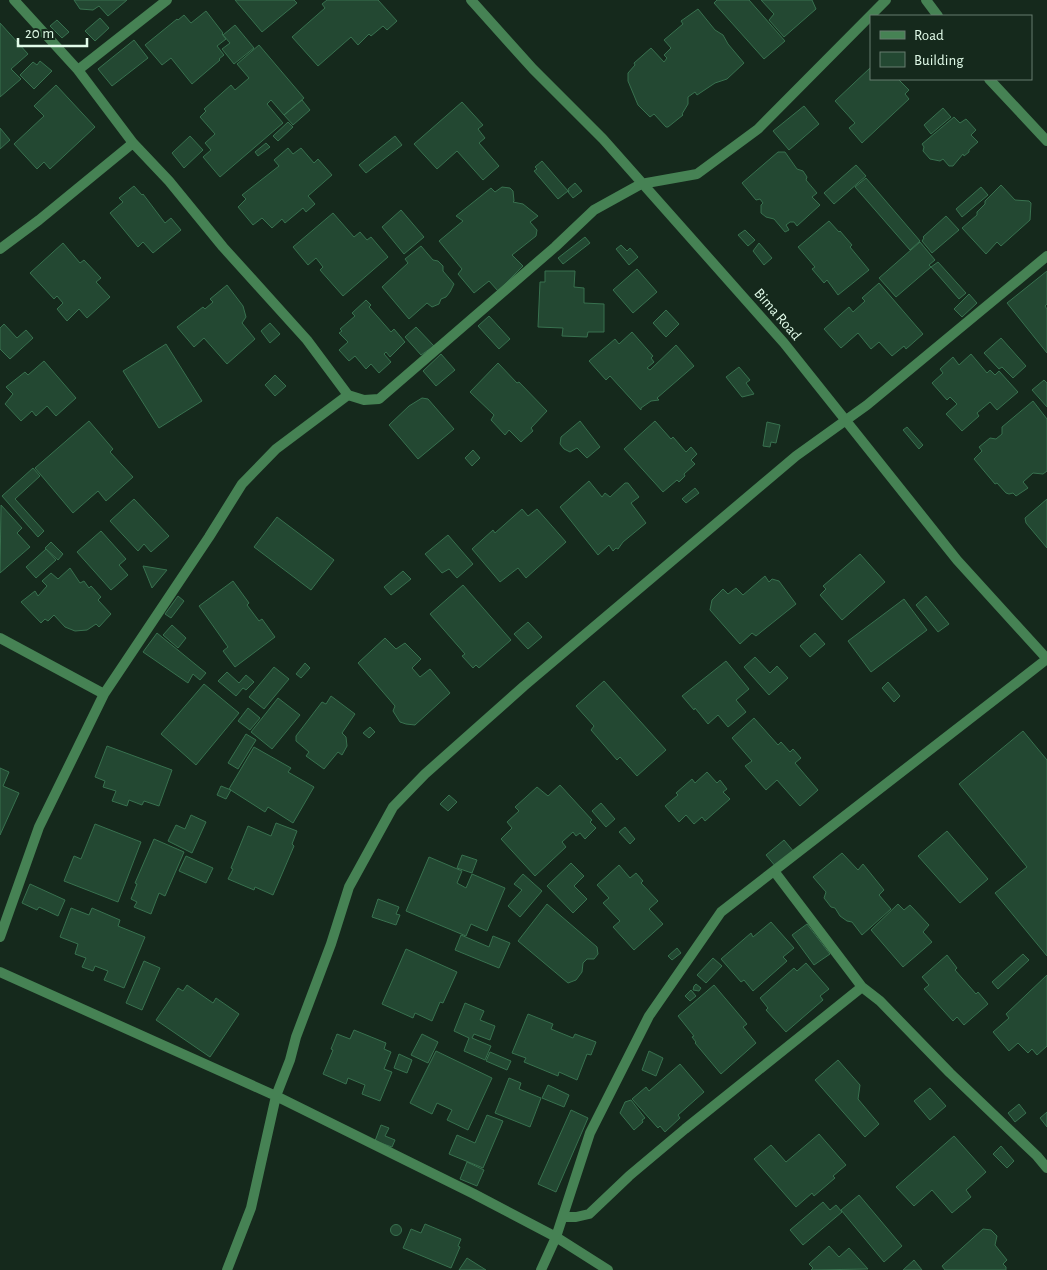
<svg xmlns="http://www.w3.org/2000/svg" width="1047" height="1270" viewBox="0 0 1047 1270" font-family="'Alegreya Sans',sans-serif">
	<rect width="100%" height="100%" fill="#15291c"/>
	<!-- building -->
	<path fill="#234832" stroke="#38714f" d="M74,0H127L108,16L99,6L93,10L80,9Z
		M235,0H294L297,3L262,32Z
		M327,0H378L397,21L387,30L383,26L371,36L369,34L358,45L351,37L318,66L292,37L325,8L322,4Z
		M717,0H749L785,41L764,59L714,3Z
		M761,0H812L816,9L784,37L769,20L774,14Z
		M698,9L715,30L723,35L728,44L744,63L727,79L715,83L697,95L695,92L688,97V104L682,114L683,115L668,127H666L654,114L650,117L638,105L628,81V73L635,65L634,63L651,48L664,62L667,58L664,55L671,48L664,40L683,24L681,21Z
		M206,11L223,33L222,34L226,39L217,46L224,55L219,59L220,60L192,84L171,58L162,65L145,45L177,19L178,20L184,15L191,23Z
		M100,18L109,28L95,41L85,31Z
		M57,20L69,32L62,38L50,26Z
		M0,23L28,54L11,69L21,79L0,97Z
		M235,25L254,48L234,64L222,49L230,43L223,35Z
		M134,40L148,58L112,86L98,69Z
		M259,45L304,98L284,115L271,100L267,104L283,123L220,177L203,157L211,150L205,143L215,134L200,117L206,111L204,109L231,85L235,90L249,78L237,64Z
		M40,61L52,71L34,89L20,75L33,62L37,65Z
		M870,68L871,79H898L909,90L905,94L909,99L862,143L849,128L855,123L835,101Z
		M56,85L95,127L50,169L44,162L37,169L14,144L44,116L34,106Z
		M302,100L310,110L293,125L284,115Z
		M462,102L483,125L478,129L485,138L479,143L499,166L483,180L457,151L437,169L414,144Z
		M804,106L819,124L789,150L773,131Z
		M943,108L951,117L931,134L924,125Z
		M954,117L960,123L966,119L976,130L971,135L978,142L969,150V152L964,156L963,154L953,166H949L943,159L940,161L930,159L923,151L924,147L922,144Z
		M288,122L293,127L278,141L273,136Z
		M0,128L10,140L0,149Z
		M190,136L203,150L184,168L172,153Z
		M395,136L402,145L366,173L359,165Z
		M266,143L270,147L258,156L255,152Z
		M288,148L293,154L301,148L314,163L318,159L332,175L308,196L315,204L306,212L303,208L285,223L282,219L272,228L262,218L253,225L238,207L246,199L242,195L279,166L274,160Z
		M778,152H785L797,169L803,171L807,177L806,180L817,193L812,197L820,205L797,226L794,222H790L786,225L789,230L785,232L774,219L766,217L761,213V205L763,203L760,199L756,200L742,183Z
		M542,161L568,191L558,199L534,171L537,169L535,167Z
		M856,165L866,176L834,204L824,193Z
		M866,178L920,241L910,250L855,187Z
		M575,183L582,191L573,198L568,192L569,191L568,189Z
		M1001,185L1015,200L1029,201L1031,203L1030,220L1001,246L997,242L986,254L962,228L977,215V212L985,204V201Z
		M134,186L142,195L143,194L165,223L171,218L181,230L153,253L143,242L138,247L110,213L123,202L119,198Z
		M502,187L510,188L513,191L514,201L513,202L523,204L538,216L530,222L537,230L536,236L512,255L523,266L498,291L489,281L474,293L458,274L462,269L439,241L463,221L456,216L491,188L495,192Z
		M981,187L988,195L962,217L956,209Z
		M401,210L424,237L404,254L382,227Z
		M333,213L354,237L360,232L367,240L371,237L388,257L343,296L320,270L323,267L316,258L308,265L293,247Z
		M946,216L959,230L932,253L922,241L924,238L923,237Z
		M829,221L839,232L840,231L852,245L850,247L869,270L838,295L827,280L824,283L812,269L815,267L798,247Z
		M745,230L755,240L748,246L738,235Z
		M585,237L590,243L563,264L558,258Z
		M920,242L935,260L929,265L931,267L896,297L879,278Z
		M63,243L80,263L84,260L101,278L96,282L110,297L87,318L79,309L67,321L57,309L63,303L57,296L54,299L30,273Z
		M759,243L772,258L764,265L753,251Z
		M621,245L627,251L630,248L638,257L629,265L616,249Z
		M421,246L433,260L438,261L443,266V271L454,284L450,292L446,297L441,299L439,304L432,307L427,303L409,319L382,287L408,263L405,259Z
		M938,262L966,293L959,299L931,267Z
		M637,269L657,292L633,313L613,290Z
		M545,271H575L574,287L584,288V303L604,304V332H588L587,337L562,336L563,328L538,327L540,282H545Z
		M1047,271V304L1045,306L1047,309V353L1007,303Z
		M879,283L923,334L906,349L904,346L892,356L879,342L871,349L858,333L841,348L824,329L849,307L853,312L865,301L862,298Z
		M227,285L243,306L246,317L242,323L255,339L227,364L204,338L194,347L177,327L203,307L205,309L213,302L210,299Z
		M969,294L977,303L962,317L954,309Z
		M366,300L371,305L369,307L391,332L394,329L405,342L390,357L386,352L384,354L391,362L379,373L371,364L366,369L355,356L349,361L339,350L348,342L339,333L342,331L340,329L355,316L352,313Z
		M666,310L679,324L666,337L653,323Z
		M489,316L510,339L499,349L478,326Z
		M270,323L280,334L270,343L261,331Z
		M4,324L17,338L26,330L33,338L10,359L0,349V328Z
		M416,327L434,346L421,355L405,337Z
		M632,332L653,356L651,358L654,362L647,368L650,370L676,345L694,366L657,398L659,400L651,401L641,408V410L610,376L606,380L589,361L615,339L619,344Z
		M1001,338L1026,366L1013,378L1002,367L999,369L984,353Z
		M166,344L202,401L159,428L123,371Z
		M441,354L455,370L436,386L423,371Z
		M971,354L987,373L990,370L995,375L999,371L1018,392L997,410L990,402L977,413L979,416L962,431L946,414L957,404L950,397L947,400L932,383L943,373L940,369L953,357L959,365Z
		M44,361L76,398L56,416L47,406L36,416L32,411L21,421L5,404L13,394L6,387L25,372L28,375Z
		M498,363L517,383L519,382L547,411L531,428L533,431L521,442L509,430L505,435L491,420L494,415L470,392Z
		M739,367L750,380L746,383L754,394L742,397L726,377Z
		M275,375L286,386L275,396L265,385Z
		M1044,380L1047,383V407L1032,390Z
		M422,398L428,399L454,429L418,459L389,425L409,406Z
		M1033,401L1047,419V471L1043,474L1033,473L1023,482L1028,488L1016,496L1013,493L1009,494L1006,493L997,483L995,484L974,459L982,451L979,447L990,438L996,439L1002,434V427Z
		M89,421L113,449L110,452L133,477L106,501L98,491L73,513L35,468Z
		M580,421L600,447L587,458L577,448L570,452L564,449L560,444L561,437Z
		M655,421L671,439L673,437L686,452L691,447L697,454L691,460L695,464L684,474L685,476L679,482L677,480L663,492L624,449Z
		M767,422L780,425L776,443L771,442L770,447L763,446Z
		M907,427L923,445L919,449L903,430Z
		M473,450L480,458L472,466L465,458Z
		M33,468L40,476L15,499L44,531L38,537L2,496Z
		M589,481L602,497L605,493L610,497L625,483H628L639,497L631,503L646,523L623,542L618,549L616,548L613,551L609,545L598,555L560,507Z
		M695,488L699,493L686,503L682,499Z
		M134,499L169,536L151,552L144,544L138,551L110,521Z
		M1047,499V548L1026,523L1025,518Z
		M1,505L22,528L17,533L30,547L0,573Z
		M522,509L528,516L537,509L566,542L526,578L518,568L500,582L472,549L493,530L495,533Z
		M277,517L334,560L311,590L254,547Z
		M101,531L126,559L119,565L128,575L111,590L77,552Z
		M448,535L473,564L457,578L449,569L442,573L425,554Z
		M51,542L63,554L58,560L45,548Z
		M46,549L56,560L36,578L26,567Z
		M860,554L885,582L842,620L820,595L826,589L823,586Z
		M143,566L167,570L152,588Z
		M70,568L80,583L84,581L89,588L91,586L101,597L98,600L111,614L99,627L96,624L87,630L75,631L65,627L54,615L48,621L45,619L41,623L21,602L35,591L38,596L47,586L42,581L51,573L58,579Z
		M403,571L411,579L391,595L384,587Z
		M765,576L769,582L772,579L779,581L796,604L756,636L752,633L740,644L710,610L712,600L723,589L728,594L736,588L743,595Z
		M233,581L249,603L247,605L259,621L262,619L275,637L235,667L223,651L228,647L199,606Z
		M463,585L511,640L479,668L476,665L473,668L462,656L465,654L430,614Z
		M178,596L184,601L171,618L165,614Z
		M926,596L949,624L938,632L916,605Z
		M904,599L927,630L871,672L848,641Z
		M528,622L542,637L528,649L514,634Z
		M172,625L186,638L178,648L163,635Z
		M157,633L206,673L200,680L193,674L188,683L143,652Z
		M815,633L825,644L810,657L800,646Z
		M385,638L396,649L405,643L421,659L412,668L420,677L430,669L450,693L415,725L406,724L400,722L393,711L395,706L358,663Z
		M755,657L770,673L777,666L788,678L769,695L744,667Z
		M726,661L749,689L736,700L746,712L728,727L718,715L708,724L695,708L694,710L682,696Z
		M305,663L310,668L301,678L296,674Z
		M274,667L289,679L264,709L249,697Z
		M227,672L239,683L246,675L254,682L246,690L243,688L236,696L218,681Z
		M604,681L666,750L637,776L620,757L617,760L591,730L594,726L576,706Z
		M888,682L900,696L894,702L882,688Z
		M204,684L239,713L196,765L161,734Z
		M331,696L355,714L342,733L346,737L347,746L342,755L338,752L324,769L306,756L309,752L296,741V736L322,702L326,704Z
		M278,698L300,715L272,749L251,732Z
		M248,708L260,718L250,730L238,721Z
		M754,718L778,745L781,742L790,752L793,749L801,758L795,763L818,790L800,806L777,780L766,790L745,766L752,761L732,738Z
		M370,727L375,732L369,738L363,733Z
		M1023,731L1047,760V956L995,893L1027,867L959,784Z
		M246,734L256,740L238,769L228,763Z
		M107,746L172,770L159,806L144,801L142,805L129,800L127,806L112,801L116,791L103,787L105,781L95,777Z
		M254,747L291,768L288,772L314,787L293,823L268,807L265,812L229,789Z
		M0,768L9,772L3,786L19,793L0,835Z
		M707,772L717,783L720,780L727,789L723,792L730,799L705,821L702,817L694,824L686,815L679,822L665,806L678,795L676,793L692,779L695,783Z
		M560,785L592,820L590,822L596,828L585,839L580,833L576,836L573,832L562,842L566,847L535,876L501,839L512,828L507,822L519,811L515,807L537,787L548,796Z
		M221,786L231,790L226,799L217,795Z
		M449,795L457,802L448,811L440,804Z
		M601,803L615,819L606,827L592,811Z
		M191,815L206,822L192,853L168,841L176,825L185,829Z
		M276,823L297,831L292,844L294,846L273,895L255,887L254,890L228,879L233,869L231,868L248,826L271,836Z
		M95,824L141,842L118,902L64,881L74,856L81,859Z
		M625,827L635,839L630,844L619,832Z
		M947,831L988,879L960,903L918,856Z
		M154,839L184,852L165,896L159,893L151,914L134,907L137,902L131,899L137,884L135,883Z
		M784,840L794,852L776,867L766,855Z
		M842,853L858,870L863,864L884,890L879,895L891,909L862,935L852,922L847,921L840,916L835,908L831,907L824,898L826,892L813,877Z
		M462,855L477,860L472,873L457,868Z
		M186,856L213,868L206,883L179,871Z
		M429,857L462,871L457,883L466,888L472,874L505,888L487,931L471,924L466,936L406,911Z
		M571,863L584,876L574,886L587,899L573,913L547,886Z
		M619,865L630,878L636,873L643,881L641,883L658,901L649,909L663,924L634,950L613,927L620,921L603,903L609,898L597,885Z
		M523,874L542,891L520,917L508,906L522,890L514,884Z
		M30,884L65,900L58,916L39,907L37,910L22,903Z
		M378,899L399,907L396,914L400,915L396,925L372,917Z
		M547,904L597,947L598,954L594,959H587L583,963L582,972L576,980L568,983L518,941Z
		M898,904L904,910L910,905L929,925L923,932L932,942L903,967L871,930Z
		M71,908L89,915L92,908L120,920L118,926L145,937L124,988L104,980L108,971L95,966L93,971L82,967L86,958L75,954L78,944L60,937Z
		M771,922L794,948L783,957L787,961L753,991L744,980L741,982L721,959L751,933L753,937Z
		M807,924L830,954L814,965L792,935Z
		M461,935L489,947L493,936L510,943L499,968L455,950Z
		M677,948L681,953L672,960L668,956Z
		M406,949L457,972L443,1003L440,1002L432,1021L415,1013L413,1018L382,1004Z
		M1023,954L1029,960L998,989L992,982Z
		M947,955L957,968L955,970L976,994L978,992L988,1004L964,1025L957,1017L953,1021L924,989L929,985L922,977Z
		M713,958L722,966L706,983L697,975Z
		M144,961L160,968L142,1010L126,1003Z
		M806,963L829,989L820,996L823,1000L786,1032L766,1010L768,1008L760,998L794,968L797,971Z
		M1047,975V1046L1037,1055L1032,1049L1028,1053L1018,1043L1009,1051L993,1032L1009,1018L1006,1014Z
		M696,984L701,988L699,991L693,990L694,986Z
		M187,985L213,1003L216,998L239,1014L210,1057L156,1020L178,988L183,991Z
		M714,985L747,1024L743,1027L756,1043L721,1074L695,1043L696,1042L692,1037L694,1036L678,1016Z
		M691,990L696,996L690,1001L685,996Z
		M465,1003L484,1011L480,1020L495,1026L490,1040L474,1034L472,1038L491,1046L485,1060L464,1051L469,1038L454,1031Z
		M528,1014L553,1024L551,1029L573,1038L575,1034L596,1042L591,1055L587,1054L577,1080L559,1072L558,1076L524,1062L526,1058L512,1053Z
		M354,1030L386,1043L384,1049L391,1052L384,1069L392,1072L380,1101L362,1094L365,1085L348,1078L346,1084L323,1074L333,1050L331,1049L337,1034L350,1039Z
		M422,1034L438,1042L428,1063L411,1055Z
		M436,1051L492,1078L468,1130L447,1120L452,1110L437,1103L432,1114L410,1103Z
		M649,1051L663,1058L656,1076L642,1070Z
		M490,1052L511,1061L507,1070L486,1061Z
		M399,1054L412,1060L407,1073L394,1068Z
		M838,1060L860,1085L858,1099L879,1124L865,1137L815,1080Z
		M680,1064L704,1092L678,1115L680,1118L665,1132L660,1126L658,1128L632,1099L646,1087L649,1091Z
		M509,1078L521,1083L519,1089L541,1098L530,1127L495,1113Z
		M548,1085L569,1095L564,1107L542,1098Z
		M930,1088L946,1106L930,1120L914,1101Z
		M631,1100L645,1118L642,1120L643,1122L634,1130L620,1113L625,1102Z
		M1019,1104L1026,1113L1015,1122L1008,1113Z
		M571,1110L588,1118L556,1192L538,1184Z
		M1047,1112V1127L1040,1118Z
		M487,1115L503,1121L483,1168L449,1154L457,1135L475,1143Z
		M381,1125L389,1128L385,1136L395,1140L392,1147L375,1141Z
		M819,1134L846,1165L833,1176L835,1178L814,1196L812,1193L796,1207L754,1159L771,1145L786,1162Z
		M954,1136L986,1172L966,1190L971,1197L952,1213L932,1190L914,1206L896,1187Z
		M1001,1146L1014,1161L1007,1168L993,1154Z
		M467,1162L484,1170L477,1186L460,1179Z
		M859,1195L902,1246L884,1262L841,1210Z
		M823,1202L830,1210L836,1205L842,1212L803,1245L790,1230Z
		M425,1224L461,1239L458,1246L460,1247L451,1268L403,1248L411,1229L421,1233Z
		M390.5 1230a5.5 5.5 0 1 1 11 0a5.5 5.5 0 1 1-11 0Z
		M983,1229L991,1230L997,1236L995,1245L1007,1260L1003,1264L1006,1267V1270H945L942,1266Z
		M829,1246L839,1257L849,1248L868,1269L811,1270L813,1268L809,1264Z
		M467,1258L486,1270H459Z
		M914,1260L922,1270H903Z"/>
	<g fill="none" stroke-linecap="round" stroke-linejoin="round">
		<!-- minor -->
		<path stroke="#468254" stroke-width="10" d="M14,0L78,70L133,143L169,181L223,247L307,340L348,395
			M471,0L533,69L603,139L784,343L957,560L1047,659
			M926,0L938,16
			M78,70L167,0
			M989,79L1047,141
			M0,249L39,220L133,143
			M0,638L104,694
			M774,871L862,987L880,1001L950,1073L1037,1156L1047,1168
			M0,937L39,827L104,694L209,537L242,484L276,449L348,395L364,400L379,399L555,247L594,210L641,184L697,174L758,129L886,0
			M0,972L276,1096L474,1194L556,1237L608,1270
			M563,1217H576L589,1214L629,1176L685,1129L862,987
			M227,1270L251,1208L276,1096L290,1060L296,1037L331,944L349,887L393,807L425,774L524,686L796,456L867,405L1047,256
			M541,1270L556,1237L590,1133L649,1016L721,912L1047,659"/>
	</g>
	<g text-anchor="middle" stroke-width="4" stroke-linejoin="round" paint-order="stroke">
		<!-- street labels -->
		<g font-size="15" fill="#e1fbe9" stroke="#15291c">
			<text transform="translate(778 314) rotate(49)" y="5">Bima Road</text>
		</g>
	</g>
	<!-- legend -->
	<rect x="870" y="15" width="162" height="65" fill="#15291c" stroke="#677d6e"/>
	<rect x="880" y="31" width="25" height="8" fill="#468254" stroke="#677d6e"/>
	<text x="914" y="40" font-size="15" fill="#e1fbe9">Road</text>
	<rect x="880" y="52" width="25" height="15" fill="#234832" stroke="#677d6e"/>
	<text x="914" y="65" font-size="15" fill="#e1fbe9">Building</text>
	<!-- scale -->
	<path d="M18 38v8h69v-8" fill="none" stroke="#e1fbe9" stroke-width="2.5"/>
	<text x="25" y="38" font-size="15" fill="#e1fbe9" stroke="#15291c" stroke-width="4" paint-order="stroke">20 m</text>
</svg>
